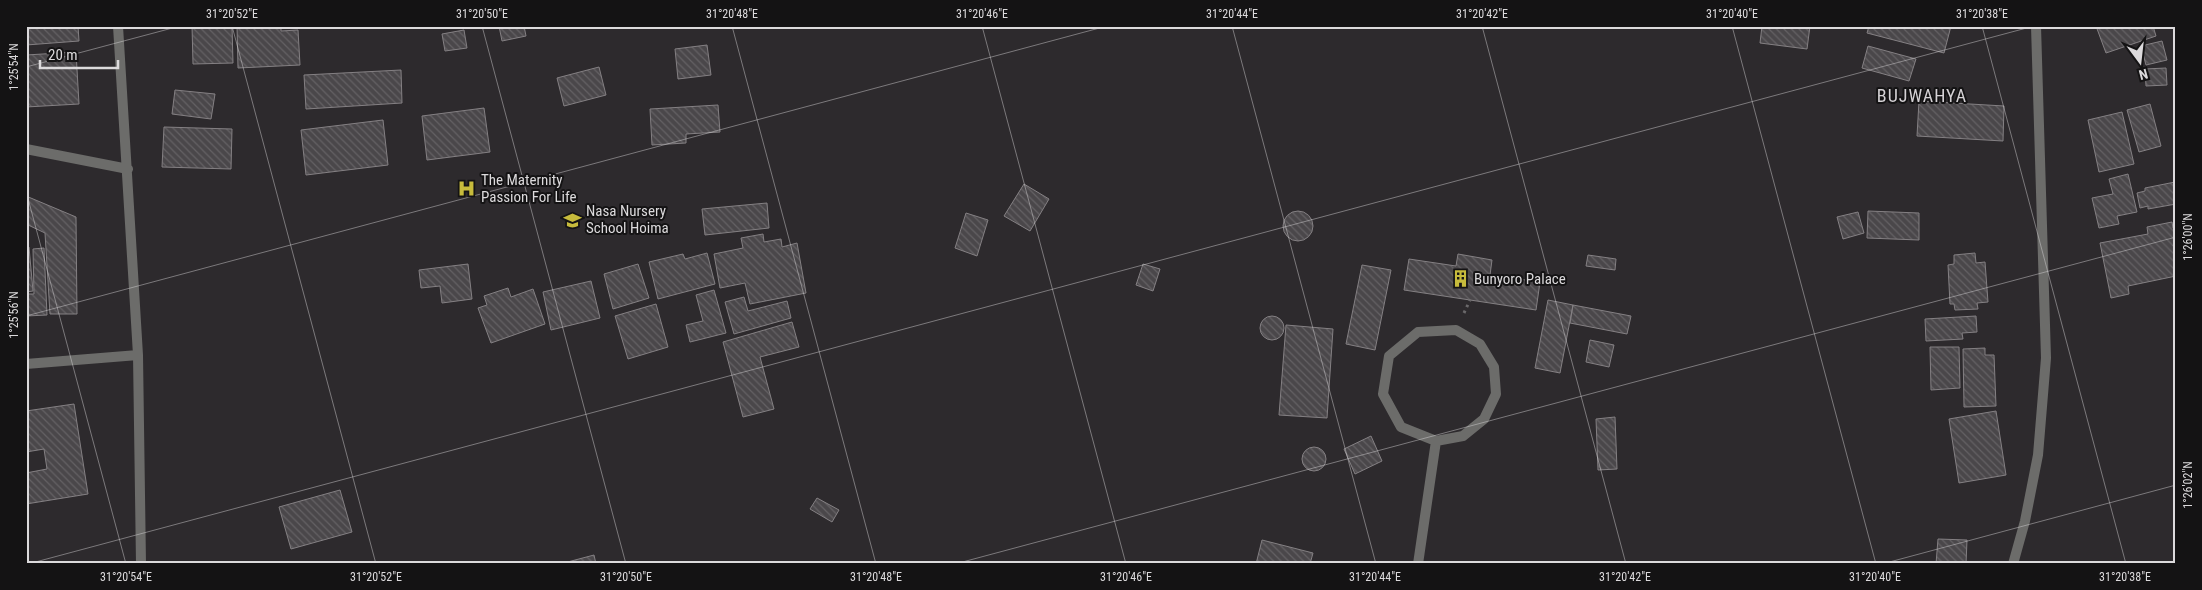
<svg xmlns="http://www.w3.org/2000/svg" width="2202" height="590" viewBox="0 0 2202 590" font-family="'Roboto Condensed',sans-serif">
	<defs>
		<pattern id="building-back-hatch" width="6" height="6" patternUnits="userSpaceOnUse" patternTransform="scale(1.25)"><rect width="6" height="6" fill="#4a474a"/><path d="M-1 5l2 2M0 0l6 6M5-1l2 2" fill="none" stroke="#646164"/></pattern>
	</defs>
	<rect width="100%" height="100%" fill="#2d2a2d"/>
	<!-- building -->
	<path fill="url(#building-back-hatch)" stroke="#848083" d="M78,26L79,41L26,45V28Z
		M192,26H232L233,63L193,64Z
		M237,26H281V31L298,30L300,65L238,68Z
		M499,26H524L526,36L502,41Z
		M1762,26H1810L1807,49L1760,43Z
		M1869,26H1951L1944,53L1867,33Z
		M2096,26H2153L2156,36L2106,53Z
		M464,30L467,48L445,51L442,34Z
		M2162,41L2167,60L2146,65L2141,46Z
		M707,45L711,75L678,79L675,49Z
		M1868,46L1916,59L1909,81L1862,68Z
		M76,52L79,104L26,107V55Z
		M599,67L606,95L564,106L557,78Z
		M2166,68L2167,85L2146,86L2145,69Z
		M401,70L402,103L306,109L304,75Z
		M175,90L215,94L211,119L172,114Z
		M1919,101L2004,106L2003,141L1917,136Z
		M2150,104L2161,146L2139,152L2127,110Z
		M718,105L720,132L686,134V143L652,145L650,109Z
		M484,108L490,152L427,160L422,116Z
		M2122,112L2134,164L2099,172L2088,120Z
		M383,120L388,165L306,175L301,130Z
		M164,127L232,129L231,169L162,167Z
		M2128,174L2137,212L2117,216L2119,224L2099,228L2092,198L2113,194L2109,179Z
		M2175,182L2176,204L2148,209V206L2140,208L2137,193L2145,191V188Z
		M1024,184L1049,199L1030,231L1004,216Z
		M26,196L76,217L77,314H50L45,233L26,224Z
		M767,203L769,228L705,235L702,209Z
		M1868,211L1919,213V240L1867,238Z
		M1283 226a15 15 0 1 1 30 0a15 15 0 1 1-30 0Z
		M1858,212L1864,233L1843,239L1837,217Z
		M966,213L988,220L977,256L955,248Z
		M2172,222L2173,228H2176V244L2173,245L2176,254V276L2128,286L2129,294L2111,298L2100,243L2148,234L2147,227Z
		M763,234L764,242L781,239L782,247L797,243L806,293L750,304L745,283L720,288L714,254L743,248L741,238Z
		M26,247H29L33,291L26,292Z
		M44,248L47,315L26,316V294H34L33,249Z
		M707,253L715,284L658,299L649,262L683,254L685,259Z
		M1975,253L1976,263L1985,262L1988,302L1977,303L1978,309L1955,310L1954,304H1950L1948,265L1954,264V255Z
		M1458,254L1492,260L1490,275L1540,282L1536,310L1404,290L1409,259L1456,266Z
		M1588,255L1616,259L1615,270L1586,266Z
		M468,264L472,299L442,303L440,286L421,288L419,270Z
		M638,264L649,298L613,309L604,274Z
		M1143,264L1160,269L1153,291L1136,285Z
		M1362,265L1391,270L1375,350L1346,344Z
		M591,281L600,318L551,330L543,292Z
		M508,288L511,297L533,289L545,324L491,343L478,308L487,305L484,296Z
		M714,290L726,333L690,342L686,325L703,321L696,295Z
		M744,297L748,311L787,301L791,318L734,334L725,302Z
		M1548,300L1573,305L1560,373L1535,368Z
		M656,304L668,347L628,359L615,316Z
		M1573,305L1631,316L1627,334L1570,323Z
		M1976,316L1977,332L1962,333L1963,339L1926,341L1925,319Z
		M1260 328a12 12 0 1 1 24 0a12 12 0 1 1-24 0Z
		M792,322L799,347L760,357L774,409L743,417L723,342Z
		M1286,325L1333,329L1327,418L1279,415Z
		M1590,340L1614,345L1609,367L1586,362Z
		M1930,347H1959L1960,388L1931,390Z
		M1985,348V355H1994L1996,406L1964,407L1963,349Z
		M74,404L88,494L26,504V473L47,469L44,449L26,452V411Z
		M1996,411L2006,475L1959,483L1949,419Z
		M1615,417L1617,469L1598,470L1596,419Z
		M1371,436L1382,461L1355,474L1344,449Z
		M1302 459a12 12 0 1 1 24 0a12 12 0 1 1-24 0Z
		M340,490L352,532L291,549L279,507Z
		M817,498L839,510L832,522L810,509Z
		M1938,539L1967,540L1966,564H1936Z
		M1262,540L1313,553L1310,564H1256Z
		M594,555L596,564H560Z"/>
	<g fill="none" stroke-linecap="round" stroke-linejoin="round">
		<!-- path -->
		<path stroke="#6b696b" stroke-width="3" stroke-dasharray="2.5 4" stroke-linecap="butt" d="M1464,313L1470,300"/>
		<!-- lane -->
		<path stroke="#6c6c6a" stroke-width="10" d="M1456,330L1480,344L1494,367L1496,394L1484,419L1463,436L1436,441L1401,427L1383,394L1389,356L1418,332Z
			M1418,564L1436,441"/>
		<!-- street -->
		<path stroke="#6c6c6a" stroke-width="10" d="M118,26L138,355L141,564
			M26,149L128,169
			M26,364L138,355
			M2013,564L2025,521L2038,455L2046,358L2036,26"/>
	</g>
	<!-- ticks -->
	<path fill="none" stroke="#dcdadc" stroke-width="1" stroke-opacity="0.45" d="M232,26L376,564M482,26L626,564M732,26L876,564M982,26L1126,564M1232,26L1376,564M1482,26L1626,564M1732,26L1876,564M1982,26L2126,564M26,67L180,26M26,191L126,564M26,316L1107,26M28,564L2034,26M955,564L2176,237M1882,564L2176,485"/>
	<!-- icons -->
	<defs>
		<symbol id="hospital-bare" viewBox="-9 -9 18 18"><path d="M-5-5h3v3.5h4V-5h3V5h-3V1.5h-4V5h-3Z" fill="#c7bb3c" stroke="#141314" stroke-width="2.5" paint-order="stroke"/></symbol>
		<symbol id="school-bare" viewBox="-9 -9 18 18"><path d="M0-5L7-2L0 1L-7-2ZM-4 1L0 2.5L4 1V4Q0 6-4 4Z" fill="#c7bb3c" stroke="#141314" stroke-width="2.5" paint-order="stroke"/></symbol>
		<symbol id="building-bare" viewBox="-9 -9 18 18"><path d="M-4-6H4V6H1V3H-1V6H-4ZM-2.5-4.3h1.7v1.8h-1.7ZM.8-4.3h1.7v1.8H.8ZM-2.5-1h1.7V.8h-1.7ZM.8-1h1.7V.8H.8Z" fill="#c7bb3c" stroke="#141314" stroke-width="2.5" paint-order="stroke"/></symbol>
	</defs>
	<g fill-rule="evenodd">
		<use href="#hospital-bare" x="454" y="176" width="25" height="25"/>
		<use href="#school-bare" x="560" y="208" width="25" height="25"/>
		<use href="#building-bare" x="1448" y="266" width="25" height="25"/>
	</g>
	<g text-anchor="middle" stroke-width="4" stroke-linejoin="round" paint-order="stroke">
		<!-- poi labels -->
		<g font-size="15" fill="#dcdadc" stroke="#141314" text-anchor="start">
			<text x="481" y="185">The Maternity<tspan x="481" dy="17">Passion For Life</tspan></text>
			<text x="586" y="216">Nasa Nursery<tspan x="586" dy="17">School Hoima</tspan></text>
			<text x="1474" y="284">Bunyoro Palace</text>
		</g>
		<!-- quarter labels -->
		<g font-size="18" letter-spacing="1" fill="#d5d2d5" stroke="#141314">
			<text x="1922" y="102">BUJWAHYA</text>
		</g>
	</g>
	<!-- border -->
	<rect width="2202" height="590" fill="none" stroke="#141314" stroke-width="55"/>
	<!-- north arrow -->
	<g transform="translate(2140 62) rotate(165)" stroke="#141314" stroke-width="4" paint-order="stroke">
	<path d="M0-4L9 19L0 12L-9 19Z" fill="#dcdadc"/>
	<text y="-8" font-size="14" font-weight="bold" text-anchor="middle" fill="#dcdadc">N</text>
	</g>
	<!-- scale -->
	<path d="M40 60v8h78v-8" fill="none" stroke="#dcdadc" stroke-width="2.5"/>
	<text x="48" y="60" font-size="15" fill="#dcdadc" stroke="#141314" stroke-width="4" paint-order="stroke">20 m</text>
	<rect x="28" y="28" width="2146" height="534" fill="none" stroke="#dcdadc" stroke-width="2"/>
	<g font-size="12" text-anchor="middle" fill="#dcdadc">
		<text x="232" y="18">31°20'52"E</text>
		<text x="482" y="18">31°20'50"E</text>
		<text x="732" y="18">31°20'48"E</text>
		<text x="982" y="18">31°20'46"E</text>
		<text x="1232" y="18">31°20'44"E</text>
		<text x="1482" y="18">31°20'42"E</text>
		<text x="1732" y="18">31°20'40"E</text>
		<text x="1982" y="18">31°20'38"E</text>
		<text transform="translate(14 67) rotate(-90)" y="4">1°25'54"N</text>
		<text transform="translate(2188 237) rotate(-90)" y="4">1°26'00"N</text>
		<text transform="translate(14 315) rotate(-90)" y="4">1°25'56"N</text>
		<text transform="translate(2188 485) rotate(-90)" y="4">1°26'02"N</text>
		<text x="126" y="581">31°20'54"E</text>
		<text x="376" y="581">31°20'52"E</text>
		<text x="626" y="581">31°20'50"E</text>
		<text x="876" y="581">31°20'48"E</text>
		<text x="1126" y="581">31°20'46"E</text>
		<text x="1375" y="581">31°20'44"E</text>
		<text x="1625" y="581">31°20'42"E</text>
		<text x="1875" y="581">31°20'40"E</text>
		<text x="2125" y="581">31°20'38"E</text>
	</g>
</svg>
